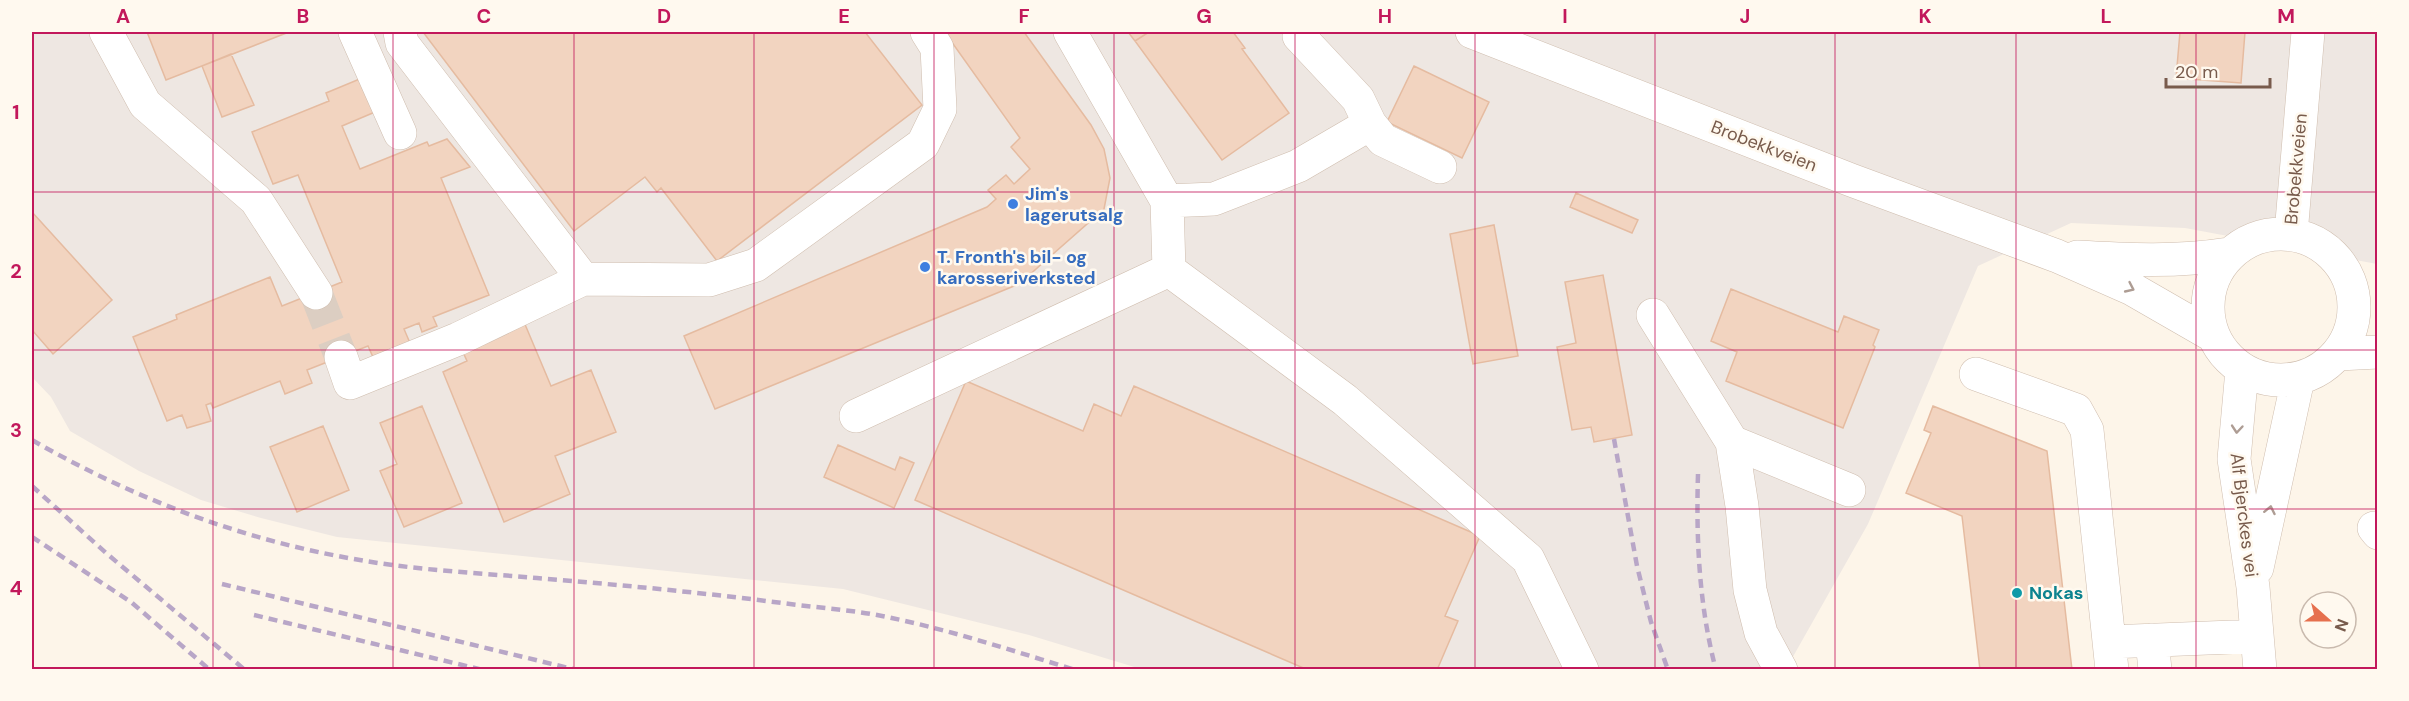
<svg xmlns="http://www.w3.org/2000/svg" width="2409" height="701" viewBox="0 0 2409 701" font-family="'DM Sans',sans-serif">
	<rect width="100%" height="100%" fill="#fdf5e9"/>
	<!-- industrial -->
	<path fill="#eee7e2" d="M32,32H2377V264L2185,228L2071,223L1978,266L1868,524L1786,669H1141L1029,635L843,589L337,537L261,518L201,500L139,471L70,431L51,397L32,377Z"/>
	<!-- building -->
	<path fill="#f2d4c0" stroke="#e5bba0" stroke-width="1.5" d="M147,32H289L166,80Z
		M423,32H865L922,105L717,261L661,188L657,192L645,177L574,231Z
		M950,32H1024L1091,125L1104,149L1110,178L1104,209L1019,284L715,409L684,336L987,207L996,199L988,190L1006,175L1014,184L1030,169L1011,147L1020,138L946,34Z
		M1128,32H1149L1135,41Z
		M1149,32H1233L1245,48L1242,49L1289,113L1222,160L1135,41Z
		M2180,32H2245L2241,83L2176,78Z
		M231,54L254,105L222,117L202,66Z
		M1414,66L1489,102L1462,158L1387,122Z
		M362,78L375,112L342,126L360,169L427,142L429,146L447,139L470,167L441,178L489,295L433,317L437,326L422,332L419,323L404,329L410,343L373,357L368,346L307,370L312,383L285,394L280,381L213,408L211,403L206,405L211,421L187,428L182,415L167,421L133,337L177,319L176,315L270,277L282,306L342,282L298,175L273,184L252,132L329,101L326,93Z
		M1576,193L1638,220L1632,233L1570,207Z
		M32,212L112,300L53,354L32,330Z
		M1494,225L1518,356L1473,364L1450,234Z
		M1603,275L1632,435L1594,442L1591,427L1572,430L1557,347L1576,343L1565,282Z
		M1731,289L1838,332L1844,316L1879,330L1873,345L1875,347L1843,428L1726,381L1737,352L1711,341Z
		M524,322L551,386L591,370L616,432L555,456L570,494L504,522L443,372L467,361L462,350Z
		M966,381L1083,431L1094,404L1121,416L1134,386L1480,536L1445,616L1458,621L1437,670H1308L915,500Z
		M422,406L462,503L404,527L380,471L397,464L380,423Z
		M1933,406L2047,451L2072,670H1980L1962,516L1906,493L1931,433L1924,430Z
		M323,426L349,490L297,512L270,447Z
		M838,445L895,470L900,457L914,463L894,508L824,477Z"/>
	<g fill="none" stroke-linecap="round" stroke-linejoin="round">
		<!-- minor-tunnel -->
		<path stroke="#dccec2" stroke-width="33" stroke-dasharray="33 16" stroke-linecap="butt" d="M316,293L341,357"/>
		<defs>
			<path id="minor" d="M106,32L145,104L256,200L316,293
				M355,32L400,133
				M400,32L402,43L583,279
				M1070,32L1167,201L1169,270L1345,400L1528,559L1582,670
				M1472,32L1851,180L2057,256L2132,289L2212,335
				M1299,36L1358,99L1370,124L1383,140L1440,167
				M1167,201L1214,199L1298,166L1370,124
				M2208 307a73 73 0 1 1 146 0a73 73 0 1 1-146 0Z
				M2291,234L2308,32
				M2077,257C2129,260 2178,262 2229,254
				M1653,315L1732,442L1742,506L1750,590L1761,633L1781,670
				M2338,354L2378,352
				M341,357L350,383L458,339L583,279L709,280L756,265L923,144L940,109L937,48L927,32
				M2242,370L2234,459L2253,587L2260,670
				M1976,374L2076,410L2087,430L2112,670
				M856,416L1169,270
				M1732,442L1849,490
				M2374,528L2378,533
				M2257,568L2298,379
				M2152,640L2155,670
				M2109,642L2257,636"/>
		</defs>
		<!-- minor casing -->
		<use href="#minor" stroke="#cfbdae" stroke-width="34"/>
		<!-- minor -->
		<use href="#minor" stroke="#fff" stroke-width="33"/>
		<!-- rail -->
		<path stroke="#b8a6c7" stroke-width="4.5" stroke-dasharray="9 6" stroke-linecap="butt" d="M1614,439L1637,566L1651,622L1668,670
			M32,440C133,498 239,539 354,559C414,570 477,573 537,578C622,585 706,593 790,604C821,608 852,610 882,616C947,629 1011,650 1075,670
			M1698,474C1696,539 1699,606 1716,670
			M32,486L106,553L245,670
			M32,537L131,602L210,670
			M222,584L577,670
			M254,615L483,670"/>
	</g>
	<!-- one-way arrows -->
	<defs><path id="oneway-chevron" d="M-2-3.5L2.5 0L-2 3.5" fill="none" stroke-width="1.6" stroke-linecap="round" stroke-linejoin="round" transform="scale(1.5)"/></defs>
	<g stroke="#ae9d94">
		<use href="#oneway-chevron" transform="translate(2130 288) rotate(25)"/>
		<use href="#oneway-chevron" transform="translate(2237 429) rotate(95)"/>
		<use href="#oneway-chevron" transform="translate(2270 510) rotate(-78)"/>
	</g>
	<!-- grid -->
	<path fill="none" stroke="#c2185b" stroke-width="1.5" stroke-opacity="0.55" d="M213,32V670M393,32V670M574,32V670M754,32V670M934,32V670M1114,32V670M1295,32V670M1475,32V670M1655,32V670M1835,32V670M2016,32V670M2196,32V670M32,192H2378M32,350H2378M32,509H2378"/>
	<!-- markers -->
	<g fill="#3f7fe0" stroke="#fff9ef" stroke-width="2">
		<circle cx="1013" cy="204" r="6"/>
		<circle cx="925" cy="267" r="6"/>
	</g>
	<circle fill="#0f9aa8" stroke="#fff9ef" stroke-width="2" cx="2017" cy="593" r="6"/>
	<g text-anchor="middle" stroke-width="5" stroke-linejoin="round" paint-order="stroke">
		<!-- street labels -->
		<g font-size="18" fill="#785b4c" stroke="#fff9ef">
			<text transform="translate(1764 146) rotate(21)" y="6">Brobekkveien</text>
			<text transform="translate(2296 169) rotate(-85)" y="6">Brobekkveien</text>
			<text transform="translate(2244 515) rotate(83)" y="6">Alf Bjerckes vei</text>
		</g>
		<!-- shop labels -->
		<g font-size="18" font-weight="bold" fill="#366cbe" stroke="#fff9ef" text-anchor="start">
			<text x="1025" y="200">Jim's<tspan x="1025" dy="21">lagerutsalg</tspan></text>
			<text x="937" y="263">T. Fronth's bil- og<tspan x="937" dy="21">karosseriverksted</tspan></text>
		</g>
		<!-- culture labels -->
		<g font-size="18" font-weight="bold" fill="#0d838f" stroke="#fff9ef" text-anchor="start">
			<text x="2029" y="599">Nokas</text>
		</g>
	</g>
	<!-- border -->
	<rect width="2409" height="701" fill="none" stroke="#fff9ef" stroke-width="66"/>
	<!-- north arrow -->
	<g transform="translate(2328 620) rotate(111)"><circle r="28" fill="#fff9ef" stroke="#c9baae" stroke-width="1.5"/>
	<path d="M0-4.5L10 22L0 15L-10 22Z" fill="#e6704e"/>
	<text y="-9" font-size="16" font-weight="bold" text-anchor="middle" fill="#785b4c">N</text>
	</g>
	<!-- scale -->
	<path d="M2166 78v9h104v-9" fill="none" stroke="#785b4c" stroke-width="3"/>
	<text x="2175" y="78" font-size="18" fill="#785b4c" stroke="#fff9ef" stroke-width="4.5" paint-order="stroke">20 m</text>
	<rect x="33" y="33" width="2343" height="635" fill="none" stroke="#c2185b" stroke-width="2"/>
	<g font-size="20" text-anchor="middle" font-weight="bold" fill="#c2185b">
		<text x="123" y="23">A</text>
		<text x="303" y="23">B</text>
		<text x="484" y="23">C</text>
		<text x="664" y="23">D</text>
		<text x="844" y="23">E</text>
		<text x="1024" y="23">F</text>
		<text x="1204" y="23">G</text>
		<text x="1385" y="23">H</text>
		<text x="1565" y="23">I</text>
		<text x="1745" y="23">J</text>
		<text x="1925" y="23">K</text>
		<text x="2106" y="23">L</text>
		<text x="2286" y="23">M</text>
		<text x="16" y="119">1</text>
		<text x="16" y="278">2</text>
		<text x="16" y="437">3</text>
		<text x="16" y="595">4</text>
	</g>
</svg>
